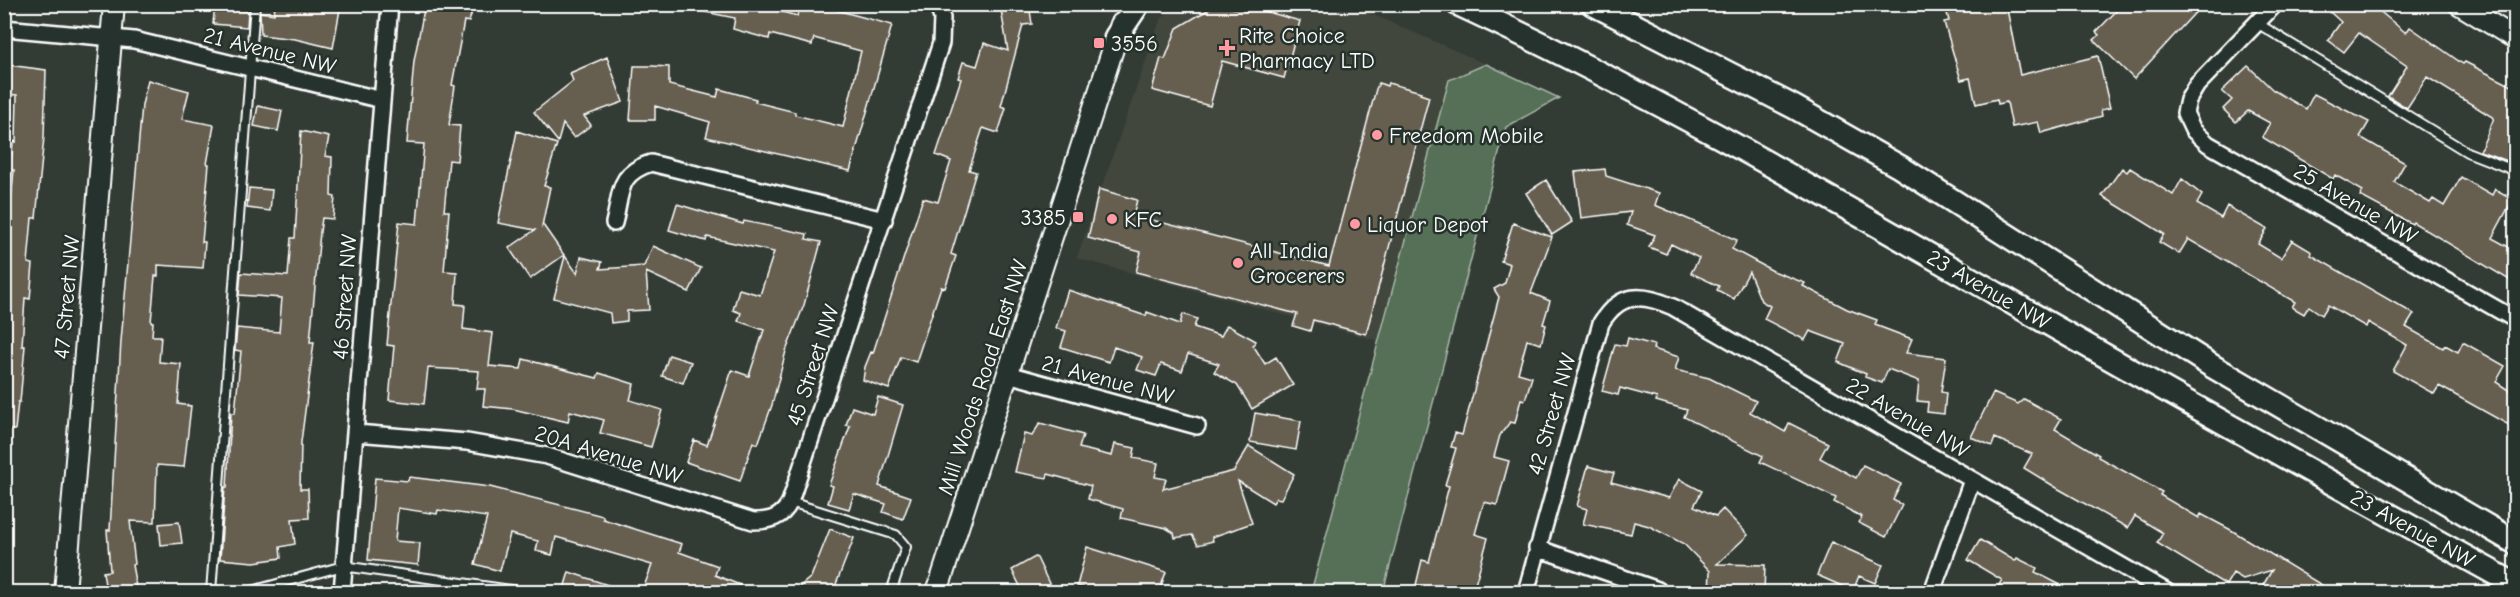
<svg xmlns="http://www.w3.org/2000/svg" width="2520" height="597" viewBox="0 0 2520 597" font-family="'Comic Neue',sans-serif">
	<rect width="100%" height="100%" fill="#333c34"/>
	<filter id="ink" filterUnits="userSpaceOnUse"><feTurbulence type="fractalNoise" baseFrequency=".0167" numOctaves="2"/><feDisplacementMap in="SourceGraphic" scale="12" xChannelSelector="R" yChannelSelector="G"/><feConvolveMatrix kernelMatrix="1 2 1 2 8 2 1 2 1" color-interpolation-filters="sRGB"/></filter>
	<g filter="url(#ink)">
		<!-- built -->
		<path fill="#42463c" d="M1175,5H1351L1486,64L1449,80L1380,341L1077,258L1160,20Z"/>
		<!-- green -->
		<path fill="#557057" stroke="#aab8ab" stroke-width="1.5" d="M1486,64L1559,98L1506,127L1383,592H1311L1449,80Z"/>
		<!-- building -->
		<path fill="#665e50" stroke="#fff" stroke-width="1.5" d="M215,4L237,6V10L248,11L247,27L213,24Z
			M275,4H341L333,48L295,39L261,35L260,12L274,14Z
			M425,4H460L473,8L469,22L464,21L452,85L455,86L449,125L460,126L457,161L449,160L444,211H449L444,271L457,272L455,304L465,305L463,329L493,333L489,366L521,369L523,359L597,378L599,373L634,384L630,400L662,410L651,447L600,433L604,420L570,411L568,422L513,409L483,406L485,389H477L479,371L428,368L424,404L389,400L394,346L387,345L399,222L417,224L424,144L407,143L414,61Z
			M701,4H754L797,16L801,4H814L892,25L850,171L706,137L710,122L655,106V120H630L634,66H652L669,67V85L717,97L719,89L756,99L755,102L795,112V115L843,127L861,51L814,38L812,45L770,34L769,39L733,29L735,18L700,11Z
			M1000,4H1029L1032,24L1023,25L1001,106L1006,108L998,133L983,128L969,170L976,172L951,254L956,256L945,288L941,287L916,362L901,357L889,389L863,380L865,367L871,352L873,353L923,198L938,202L951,161L936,155L961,79L958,78L963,62L977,66L984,43L1008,51Z
			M1964,4H2006L2020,75L2098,56L2110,108L2101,110L2102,116L2041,133L2038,122L2012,127L2007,102L1998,104L1997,99L1976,104L1970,78L1961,80L1944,22L1949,21L1946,9Z
			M2123,4H2203L2134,79L2094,40L2099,35L2096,32Z
			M2321,4H2371L2406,33L2410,27L2463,64L2465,62L2516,88V164L2480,151L2494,118L2427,77L2407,108L2388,96L2407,66L2359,33L2344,52L2328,40L2341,22Z
			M1216,5L1248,11L1249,7L1300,21L1284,78L1222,61L1210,106L1152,90L1161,58L1165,59L1177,28Z
			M607,57L623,102L584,116L591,125L574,138L563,124L558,142L534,112L573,81L570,73Z
			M8,65L46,70L44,137L36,218H32L28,263L33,264L30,299L25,298L22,346H25L20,402H18L15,430H4L7,256L4,255V221H9L14,170H10L13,141L16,142L17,95L4,94V66Z
			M2248,66L2273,90L2306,109L2314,94L2369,122L2360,137L2405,163L2394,182L2430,203L2433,199L2444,206L2461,177L2492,195L2495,189L2513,199L2492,238L2516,251V284L2413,222L2412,224L2360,196L2363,191L2335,175L2333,179L2262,137L2270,123L2248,111L2236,122L2223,109L2232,100L2222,91Z
			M148,80L189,91L182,119L214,125L207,164H209L202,242H205L203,268L158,265V276H155L151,322H153L152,336H161L159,362L181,364L178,404L191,406L184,467L157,465L155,522L130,521L135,564L132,565L137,592H112L111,590L106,591L103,572L110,571L107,530H110L121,341L142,105Z
			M1379,83L1387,86L1388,83L1421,92L1420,94L1429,97L1366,334L1313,320L1310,331L1293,326L1297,314L1136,272L1141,252L1088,238L1099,189L1137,200L1133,215L1329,266L1376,89Z
			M258,106L282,111L278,131L254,126Z
			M301,131L329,137L325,156L332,157L331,196L335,197L333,219L322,218L320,232L310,342H314L301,442L300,489H308L309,518L292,519L295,544L280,547L281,558L254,562L220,559L225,487H227L231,413H235L241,351L235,350L237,328L279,332L282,298L239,295L241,273L288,276L291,238H295Z
			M517,131L557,144L544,186L550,187L542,226L543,225L564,255L530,279L509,248L535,230L498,223Z
			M2122,168L2127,172L2130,168L2173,195L2182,179L2202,195L2197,204L2221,218L2227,206L2267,229L2258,244L2281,258L2292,240L2312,252L2311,255L2414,314L2406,327L2443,348L2445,345L2458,352L2463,342L2505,366L2496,382L2516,395V429L2439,386L2434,394L2393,371L2407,345L2368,322L2366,327L2328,305L2322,315L2309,306L2304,314L2292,307L2295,302L2188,239L2179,254L2159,242L2164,234L2102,196Z
			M1605,169L1606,176L1659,193L1655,205L1737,240L1732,249L1773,271L1805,283L1803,286L1847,309L1877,320L1875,325L1912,339L1906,353L1946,358L1941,392L1946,393L1944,414L1927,412L1928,402L1917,401L1919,381L1888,369L1882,383L1865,377L1866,374L1838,362L1845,344L1810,331L1805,340L1764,319L1770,306L1761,301L1749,272L1734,299L1717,290L1719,286L1691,273L1699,258L1671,244L1666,254L1649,247L1655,235L1627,225L1631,212L1581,218L1575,172Z
			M1546,180L1572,222L1552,235L1526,193Z
			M249,188L272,190L270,211L247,208Z
			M677,204L743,224L744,221L807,234L806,239L821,242L804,305L786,351L772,405L758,444L753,442L740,481L686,462L694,440L707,445L732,370L749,376L764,330L738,321L741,313L733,310L739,289L760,295L774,252L707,237L706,241L669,230Z
			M1513,223L1552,237L1531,293L1550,301L1543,324L1546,325L1541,344L1527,340L1518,373L1532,377L1525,400L1521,399L1515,423L1510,422L1500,435L1494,457L1509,461L1497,505L1484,502L1475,534L1488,538L1473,592H1420L1422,587L1416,585L1422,560L1429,562L1449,486L1445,485L1456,448L1451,447L1455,433L1462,435L1499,297L1494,289L1505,283L1510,264L1501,261Z
			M653,246L701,268L689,292L646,272L649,310L627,311V321L611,323L610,313L554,298L565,256L577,273L581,257L602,262L600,269L644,266Z
			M1068,290L1146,316L1147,312L1180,324L1183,314L1197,319L1194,327L1221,336L1227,325L1256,341L1253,345L1265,364L1276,357L1293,385L1252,409L1237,385L1214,372L1219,364L1188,354L1182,371L1161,364L1156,376L1137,370L1142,357L1114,347L1109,362L1061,347L1066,331L1056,328Z
			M1628,338L1654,345L1653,349L1679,357L1675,370L1709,378L1756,401L1750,412L1785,432L1789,423L1828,443L1820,458L1856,478L1863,465L1901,484L1893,500L1902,505L1886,537L1859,523L1862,517L1834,502L1836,498L1760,462L1763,456L1684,417L1687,410L1656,401L1657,398L1620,388L1618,395L1602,391L1615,344L1626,346Z
			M669,355L691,362L683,383L662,376Z
			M1993,393L2018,404L2024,399L2061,419L2055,429L2099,455L2098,457L2162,492L2160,495L2199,518L2201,514L2231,530L2333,592H2259L2272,570L2243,579L2233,573L2226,585L2157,543L2163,533L2135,516L2128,528L2057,488L2024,468L2032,454L1995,438L1992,446L1971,437Z
			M878,397L903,405L879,486L911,497L903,519L883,512L886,504L854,494L849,509L828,503L833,486L829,485L850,426L846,425L852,407L873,414Z
			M1255,413L1301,421L1296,450L1250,442Z
			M1040,423L1083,435L1079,448L1112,456L1115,444L1135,448L1133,458L1158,463L1155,477L1166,479L1163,489L1234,471L1249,446L1294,474L1281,499L1276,498L1273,503L1238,481L1252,523L1212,537L1213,541L1198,545L1192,535L1175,538L1174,533L1166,528L1121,518L1123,509L1088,499L1091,486L1048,474L1047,478L1015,472L1024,434L1032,436Z
			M1588,466L1614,473L1611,482L1669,498L1679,479L1702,491L1694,506L1716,516L1723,509L1748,535L1717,564L1765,565L1764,592H1709L1710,571L1684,544L1649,526L1634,522L1631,534L1583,524L1587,509L1577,506Z
			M409,477L490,487L603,516V519L682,544L679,552L718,566L715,575L757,592H642L652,565L556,537L552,555L536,551L538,541L510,534L500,571L475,564L487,517L438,510L437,514L398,508L395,541L420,543L418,565L368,560L375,478L408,481Z
			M179,522L182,543L161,545L159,524Z
			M830,529L854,538L833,592H793L811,577Z
			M1980,540L2015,561L2017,558L2037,568L2035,572L2074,592H1995L2002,580L1968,560Z
			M1831,542L1883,565L1875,583L1859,576L1853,591L1817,575Z
			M1087,547L1166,572L1159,592H1090L1091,589L1077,586Z
			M1035,557L1037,558L1053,592H1023L1012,570Z
			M569,572L620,589V592H563Z"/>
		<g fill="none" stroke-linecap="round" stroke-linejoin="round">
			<defs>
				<path id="service" d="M2257,23L2467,152L2516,171
					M790,502L896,535L906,547L891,592
					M211,592L255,4
					M248,592L343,566L526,592"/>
				<path id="minor" d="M2275,4L2197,85L2188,100L2185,113L2193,130L2208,144L2516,320
					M4,28L134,40L382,100
					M614,223C622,191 617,174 651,163L884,220
					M1008,374L1197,426
					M356,433L467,442L547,456L753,521C770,521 782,518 790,502L941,43L942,18L937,4
					M1537,548L1658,590
					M342,592L390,4
					M1526,592L1601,323C1620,292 1642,293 1673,307L2167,592
					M1932,592L1972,480"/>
				<path id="tertiary" d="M2459,4L2516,39
					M65,592L114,4
					M937,592L1121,24"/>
				<path id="secondary" d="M1458,4C1644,90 1820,192 1997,294C2169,393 2342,489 2516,585
					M1593,4L1794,107L1900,167L2212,366L2516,543
					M1116,37L1138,4"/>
			</defs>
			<!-- service casing -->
			<use href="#service" stroke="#fff" stroke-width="12"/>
			<!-- minor casing -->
			<use href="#minor" stroke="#fff" stroke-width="20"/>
			<!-- tertiary casing -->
			<use href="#tertiary" stroke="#fff" stroke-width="24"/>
			<!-- secondary casing -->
			<use href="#secondary" stroke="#fff" stroke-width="27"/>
			<!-- service -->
			<use href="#service" stroke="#26332d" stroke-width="8"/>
			<!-- minor -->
			<use href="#minor" stroke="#26332d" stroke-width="15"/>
			<!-- tertiary -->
			<use href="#tertiary" stroke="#26332d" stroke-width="20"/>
			<!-- secondary -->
			<use href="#secondary" stroke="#26332d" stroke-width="22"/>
		</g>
	</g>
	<!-- markers -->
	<g fill="#ff9aa2" stroke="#26332d" stroke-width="2">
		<rect x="1093" y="37" width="12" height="12" rx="3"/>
		<path d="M1224 39h6v6h6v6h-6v6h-6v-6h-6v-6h6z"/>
		<circle cx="1377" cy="135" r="6"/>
		<rect x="1072" y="211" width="12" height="12" rx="3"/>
		<circle cx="1112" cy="219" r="6"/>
		<circle cx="1355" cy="224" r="6"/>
		<circle cx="1238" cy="263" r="6"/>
	</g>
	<g text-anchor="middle" stroke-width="5" stroke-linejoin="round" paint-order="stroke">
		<!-- poi labels -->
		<g font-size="22" fill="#fff" stroke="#26332d" text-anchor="start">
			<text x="1239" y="43">Rite Choice<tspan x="1239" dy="25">Pharmacy LTD</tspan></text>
			<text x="1111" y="51">3556</text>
			<text x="1389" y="143">Freedom Mobile</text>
			<text x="1066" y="225" text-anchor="end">3385</text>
			<text x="1124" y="227">KFC</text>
			<text x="1367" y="232">Liquor Depot</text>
			<text x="1250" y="258">All India<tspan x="1250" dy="25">Grocerers</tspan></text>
		</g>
		<!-- street labels -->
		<g font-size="22" fill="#fff" stroke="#26332d">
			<text transform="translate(270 50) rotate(14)" y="8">21 Avenue NW</text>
			<text transform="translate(2356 203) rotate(30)" y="8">25 Avenue NW</text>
			<text transform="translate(1989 289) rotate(30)" y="8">23 Avenue NW</text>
			<text transform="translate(66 297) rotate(-85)" y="8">47 Street NW</text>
			<text transform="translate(344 297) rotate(-86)" y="8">46 Street NW</text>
			<text transform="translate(812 365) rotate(-72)" y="8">45 Street NW</text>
			<text transform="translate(982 377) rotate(-72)" y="8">Mill Woods Road East NW</text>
			<text transform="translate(1108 379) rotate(15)" y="8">21 Avenue NW</text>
			<text transform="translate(1551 414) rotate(-74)" y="8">42 Street NW</text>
			<text transform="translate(1908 417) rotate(30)" y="8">22 Avenue NW</text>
			<text transform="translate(609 454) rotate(17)" y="8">20A Avenue NW</text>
			<text transform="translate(2413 528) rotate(29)" y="8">23 Avenue NW</text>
		</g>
	</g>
	<!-- margin -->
	<rect width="2520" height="597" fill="none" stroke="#26332d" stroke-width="24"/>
	<rect x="12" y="12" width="2496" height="573" fill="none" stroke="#fff" stroke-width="2" filter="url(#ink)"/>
</svg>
